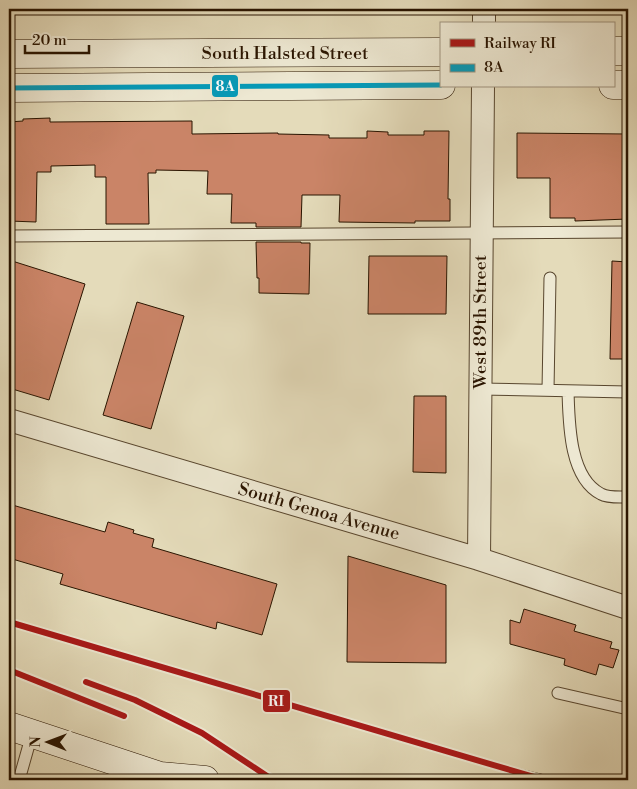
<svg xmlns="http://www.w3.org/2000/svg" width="637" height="789" viewBox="0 0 637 789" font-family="'Libre Bodoni',serif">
	<rect width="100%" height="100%" fill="#e4dbba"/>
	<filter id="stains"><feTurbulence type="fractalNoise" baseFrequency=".004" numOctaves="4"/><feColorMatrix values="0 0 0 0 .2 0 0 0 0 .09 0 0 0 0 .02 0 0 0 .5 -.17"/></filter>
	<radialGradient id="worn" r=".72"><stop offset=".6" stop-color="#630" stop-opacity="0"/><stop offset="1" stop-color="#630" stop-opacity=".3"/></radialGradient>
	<!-- building -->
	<path fill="#ca8467" stroke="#291400" d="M50,118V122L192,121V134L278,133V134L329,135V138H367V131L388,132V135H424V131H449L448,199H450V221H415V223L339,222L340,195H302L301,227H256V223H231L232,194H207L208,171L156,170V173H148L149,224H106V177H95V165L51,166V172H37L36,222L9,221V122L23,121V119Z
		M517,133L628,134V219L575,221V218H550V178H517Z
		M256,242H301V243H310L309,294L259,293V278H257Z
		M369,256H447L446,314H368Z
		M9,260L85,284L49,400L9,388Z
		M612,261L628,262V359H610Z
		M137,302L184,316L151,429L103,415Z
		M414,396H446V473L413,472Z
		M9,504L105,532L108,522L134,530L133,533L154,539L152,547L277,584L262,635L217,622L216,629L60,584L63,574L9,558Z
		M348,556L446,585V663L347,662Z
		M524,609L576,625L574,631L612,642L610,648L619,650L613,668L599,664L596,675L564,665L565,659L510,644V620L520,623Z"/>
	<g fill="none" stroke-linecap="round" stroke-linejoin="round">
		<defs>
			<path id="lane" d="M9,236L628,232
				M480,389L628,392
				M548,390L550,278
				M568,391C569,422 569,478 601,494C608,498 620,497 628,497
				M558,693L628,709
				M19,780L32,734"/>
			<path id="street" d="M484,24V9
				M9,420L479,559L628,608
				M479,559L483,86"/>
			<path id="secondary" d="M613,51H628
				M9,54L441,52
				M613,85H628
				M9,88L441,85
				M9,726L160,776L169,780
				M160,776L205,780"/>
		</defs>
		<!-- lane casing -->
		<use href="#lane" stroke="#58462e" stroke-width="13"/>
		<!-- street casing -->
		<use href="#street" stroke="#58462e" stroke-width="24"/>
		<!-- secondary casing -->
		<use href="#secondary" stroke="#291400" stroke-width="29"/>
		<!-- lane -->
		<use href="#lane" stroke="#ede8d2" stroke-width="11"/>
		<!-- street -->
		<use href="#street" stroke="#ede8d2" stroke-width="22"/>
		<!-- secondary -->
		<use href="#secondary" stroke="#ede8d2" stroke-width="28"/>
		<defs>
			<path id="rail" d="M490,764L555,780"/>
		</defs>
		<!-- rail casing -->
		<use href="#rail" stroke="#291400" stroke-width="5.5"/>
		<!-- rail -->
		<use href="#rail" stroke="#ede8d2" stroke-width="4" stroke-dasharray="11" stroke-linecap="butt"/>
		<defs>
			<path id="bus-1" d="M9,88L441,85"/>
		</defs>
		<!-- bus-1 casing -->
		<use href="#bus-1" stroke="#ede8d2" stroke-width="9"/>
		<!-- bus-1 -->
		<use href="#bus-1" stroke="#049ab9" stroke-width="5"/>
		<defs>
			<path id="rail-1" d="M9,622L544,780
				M9,670L124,716
				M86,682L135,700L202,733L273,780"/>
		</defs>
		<!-- rail-1 casing -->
		<use href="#rail-1" stroke="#ede8d2" stroke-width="10"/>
		<!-- rail-1 -->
		<use href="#rail-1" stroke="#a81818" stroke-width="6"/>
	</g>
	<g text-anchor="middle" stroke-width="5" stroke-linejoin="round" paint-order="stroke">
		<!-- street labels -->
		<g font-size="18" fill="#291400" stroke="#ede8d2">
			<text x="285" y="59">South Halsted Street</text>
			<text transform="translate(480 322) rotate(-90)" y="6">West 89th Street</text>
			<text transform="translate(319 511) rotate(16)" y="6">South Genoa Avenue</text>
		</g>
	</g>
	<g stroke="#ede8d2" stroke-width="2">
		<rect x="211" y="74" width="28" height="24" rx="5" fill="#049ab9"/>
		<rect x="262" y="689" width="29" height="24" rx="5" fill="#a81818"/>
	</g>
	<g font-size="14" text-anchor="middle" font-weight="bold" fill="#fff">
		<text x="225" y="91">8A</text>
		<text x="276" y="706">RI</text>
	</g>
	<!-- margin -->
	<rect width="637" height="789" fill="none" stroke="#e4dbba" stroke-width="30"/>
	<rect x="10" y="10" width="617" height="769" fill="none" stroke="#291400" stroke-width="2.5"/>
	<rect x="15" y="15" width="607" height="759" fill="none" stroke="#291400"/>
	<!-- legend -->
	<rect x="440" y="22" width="175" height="65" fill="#ede8d2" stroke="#9f937e"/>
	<rect x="450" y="39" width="25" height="8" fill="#a81818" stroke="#9f937e"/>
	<text x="484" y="48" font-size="15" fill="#291400">Railway RI</text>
	<rect x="450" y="64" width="25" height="8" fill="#049ab9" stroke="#9f937e"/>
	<text x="484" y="72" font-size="15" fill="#291400">8A</text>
	<!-- north arrow -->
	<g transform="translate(48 742) rotate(271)" stroke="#ede8d2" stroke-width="4" paint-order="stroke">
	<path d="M0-4L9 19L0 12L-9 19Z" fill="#291400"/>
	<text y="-8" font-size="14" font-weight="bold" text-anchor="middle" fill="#291400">N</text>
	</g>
	<!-- scale -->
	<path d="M25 45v8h64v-8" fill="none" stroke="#291400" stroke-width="2.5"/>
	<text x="32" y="45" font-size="15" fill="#291400" stroke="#ede8d2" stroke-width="4" paint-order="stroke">20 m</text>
	<rect width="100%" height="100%" filter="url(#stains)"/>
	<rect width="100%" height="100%" fill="url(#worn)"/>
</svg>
